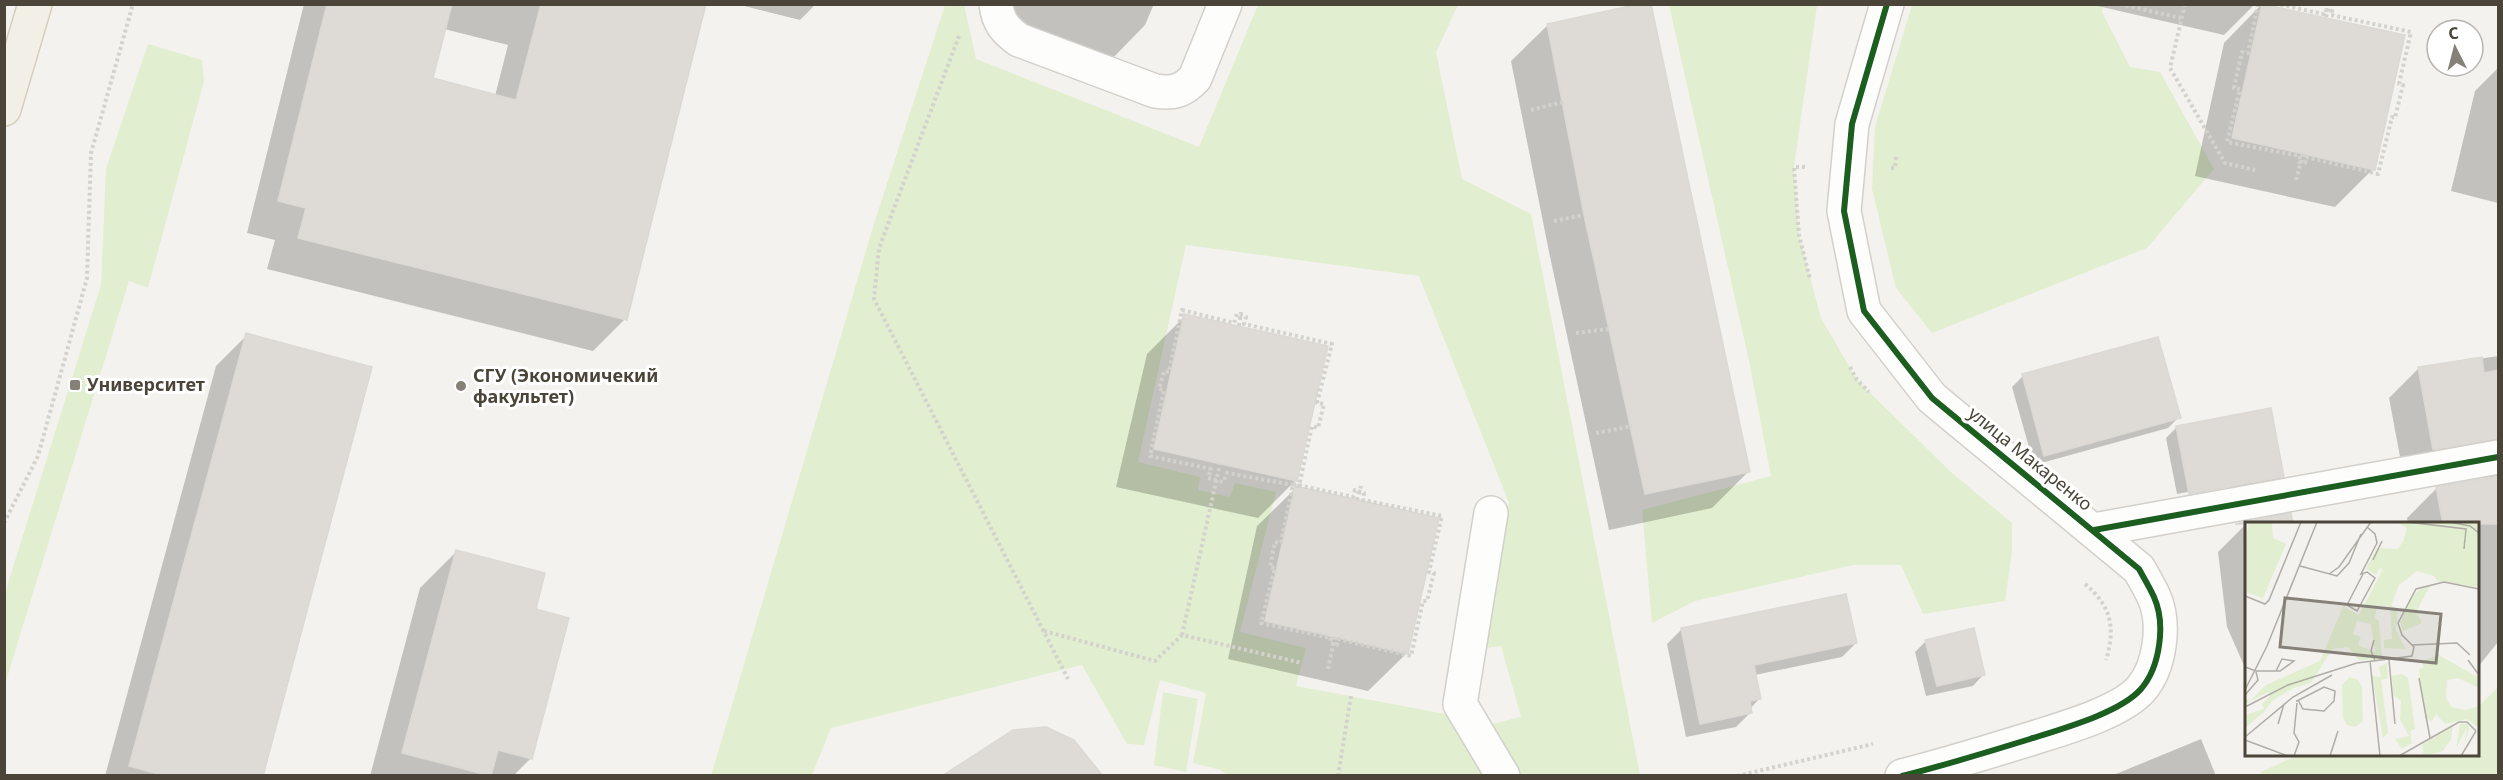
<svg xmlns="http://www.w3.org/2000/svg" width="2503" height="780" viewBox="0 0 2503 780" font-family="'Noto Sans',sans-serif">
	<rect width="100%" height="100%" fill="#f4f2ee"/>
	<!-- green -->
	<path fill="#e1eecf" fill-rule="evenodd" d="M945,5H964L976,59L1199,147L1258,5H1458L1436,52L1462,179L1531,214L1640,775H1227L1221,770L1193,763L1206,693L1160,680L1144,745L1127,744L1082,665L831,728L812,775L711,776L873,227ZM1186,245L1419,276L1509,503L1479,649L1501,646L1521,717L1475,728L1456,716L1296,686L1306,648L1240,632L1276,492L1235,483L1230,497L1198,490L1200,477L1138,462Z
		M1669,5H1817L1794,167L1799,235L1821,318L1857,380L1952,473L2012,523V552L2005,601L1923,614L1901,565H1853L1695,601L1652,623L1642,510L1771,476L1749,361Z
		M1912,5H2103L2102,12L2130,67L2160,72L2214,169L2147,248L1932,333L1896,288L1872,189L1875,127Z
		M148,44L202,60L204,81L148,288L129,281L5,684V593L101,285L106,169Z
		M2498,687V775L2264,776L2261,772L2298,755L2478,754V707Z
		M1163,692L1198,699L1186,772L1154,765Z"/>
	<!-- shadow -->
	<path fill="#0003" fill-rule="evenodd" d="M304,4H704L625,319L593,351L267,269L275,240L247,233ZM444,29L508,45L495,96L431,79Z
		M736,4H816L800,20Z
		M1011,4H1154L1145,25L1108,63L1005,21Z
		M2089,4H2255L2224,35Z
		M2262,4L2373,169L2335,207L2195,176L2224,43Z
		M1548,25L1748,472L1712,508L1609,530L1549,252L1511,61Z
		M2498,68V203L2451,191L2475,91Z
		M1185,316L1296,480L1258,518L1116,487L1147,354Z
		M247,335L261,776H105L216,366Z
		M2498,356V642L2478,667V524H2408L2407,518L2436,489L2486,480L2484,475L2404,478L2389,398L2419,368Z
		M2023,376L2179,417L2168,428L2034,465L2012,387Z
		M2177,427L2282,476L2272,487L2232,494L2230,484L2177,494L2166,438Z
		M1296,488L1407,653L1368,691L1228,659L1257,526Z
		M2246,524V670L2227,627L2218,552Z
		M456,552L534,610L531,758L513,776H370L420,588Z
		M1681,630L1856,643L1842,657L1755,675L1760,698L1750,709V713L1736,727L1686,737L1667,644Z
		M1926,641L1983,675L1973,686L1926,696L1915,652Z
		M2201,739L2216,776H2111Z"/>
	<!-- building -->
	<path fill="#dedbd6" stroke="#dcd9d4" stroke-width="1.5" d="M327,4H452L433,78L516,100L541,4H706L627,320L298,238L306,208L278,201Z
		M1639,4H1651L1750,472L1645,494L1584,215L1547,24Z
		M2262,4L2405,35L2375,170L2232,138Z
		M1184,314L1328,346L1297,481L1154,449Z
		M246,333L372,367L263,776H165L129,766Z
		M2158,337L2181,418L2044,456L2022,374Z
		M2482,357L2484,373L2499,370V439L2433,450L2418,367Z
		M2271,408L2284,477L2189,494L2176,426Z
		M2499,476V524H2443L2436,487Z
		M1295,486L1439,518L1408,654L1265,621Z
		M2291,513L2293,524H2235Z
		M456,550L545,573L536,609L569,618L532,759L498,750L491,776L402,753Z
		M1846,594L1857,643L1754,665L1761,699L1750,701L1752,713L1700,724L1681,628Z
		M1974,628L1985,675L1937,686L1925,640Z
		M1046,727L1074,740L1103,776H942L1013,730Z"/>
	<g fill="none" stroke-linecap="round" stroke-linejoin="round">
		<defs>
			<path id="minor" d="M996,4C998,22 1005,30 1019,40L1155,91C1173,94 1183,91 1195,78L1225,4
				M1887,4L1852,124L1844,211L1864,311L1932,398L2139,569C2144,578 2150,588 2154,597C2166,624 2160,667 2141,689C2120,713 2061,729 2030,739C1988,752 1946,765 1902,776
				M1491,513L1460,704L1503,776
				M2094,530L2498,457"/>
			<path id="major" d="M4,109L35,4"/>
		</defs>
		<!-- minor casing -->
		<use href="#minor" stroke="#d2d0cb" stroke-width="36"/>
		<!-- major casing -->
		<use href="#major" stroke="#d6cebb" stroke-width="36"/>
		<!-- path -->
		<path stroke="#d3d2cc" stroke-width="4" stroke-dasharray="3 3" stroke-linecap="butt" d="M2120,4L2181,18
			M2185,4L2170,68L2225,163L2255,170
			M2258,4L2248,53L2242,52L2234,88L2240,89L2227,142L2300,156L2299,162L2305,163L2306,157L2378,174L2392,117L2395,118L2403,85L2399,84L2411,32L2331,15L2332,11L2324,10L2323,14L2278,4
			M2326,17L2330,4
			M959,36L879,248L874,299L1068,679
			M1531,110L1563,102
			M1805,167H1794L1799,235L1810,279
			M1891,168H1895L1896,156
			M2296,180L2303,154
			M1554,221L1584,215
			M1182,310L1234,323L1237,314L1246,317L1244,324L1332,344L1317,403L1324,404L1318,428L1312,426L1299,486L1227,473L1223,482L1208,478L1211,469L1150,456L1164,390L1159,389L1164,371L1169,372Z
			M1239,326L1241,312
			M1576,333L1609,329
			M1850,367L1857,380L1869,392
			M1596,433L1632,426
			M1293,484L1353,497L1355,490L1364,493L1363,500L1442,516L1429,572L1434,573L1427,601H1423L1411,656L1338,639L1337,645L1330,643L1331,638L1261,623L1275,568L1270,567L1275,542L1281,543Z
			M1357,500L1361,486
			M4,523L38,456L87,278L91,153L133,4
			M2085,584C2111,606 2116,627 2106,660
			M1044,631L1155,661L1182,635L1302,663
			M1182,635L1220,464
			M1328,669L1335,637
			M1338,776L1351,696
			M1737,776L1873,744"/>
		<!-- minor -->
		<use href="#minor" stroke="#fdfdfc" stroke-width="33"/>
		<!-- major -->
		<use href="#major" stroke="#f2efe6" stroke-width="33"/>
		<defs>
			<path id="cycleway" d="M1887,4L1852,124L1844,211L1864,311L1932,398L2139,569C2144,578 2150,588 2154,597C2166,624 2160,667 2141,689C2120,713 2061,729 2030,739C1988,752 1946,765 1902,776
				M2094,530L2498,457"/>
		</defs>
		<!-- cycleway casing -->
		<use href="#cycleway" stroke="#fff" stroke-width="10"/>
		<!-- cycleway -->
		<use href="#cycleway" stroke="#1b5e20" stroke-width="6"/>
	</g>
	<!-- markers -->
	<g fill="#868178" stroke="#fff" stroke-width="2">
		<rect x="69" y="379" width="12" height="12" rx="3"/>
		<circle cx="461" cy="386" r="6"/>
	</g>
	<g text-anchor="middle" stroke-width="6" stroke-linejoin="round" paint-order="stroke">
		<!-- poi labels -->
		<g font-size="18" font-weight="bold" fill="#4b4439" stroke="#fff" text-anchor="start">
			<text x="473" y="382">СГУ (Экономичекий<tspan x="473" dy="21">факультет)</tspan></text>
			<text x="87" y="391">Университет</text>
		</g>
		<!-- street labels -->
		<g font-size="18" fill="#4b4439" stroke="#fff">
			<text transform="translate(2030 459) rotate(39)" y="6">улица Макаренко</text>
		</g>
	</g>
	<!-- overview -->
	<g transform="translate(2245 522)">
		<rect width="234" height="234" fill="#f4f2ee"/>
		<path d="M4,0H27L28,16L41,22L18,76L0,70V21ZM151,0H234V65L192,59L189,54L172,49L154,63L146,84L153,86L151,108L161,127L139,126V118L147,117L145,85L132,84L130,96L134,99L137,137L114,138L103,125L87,127L66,161L48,166L27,179L19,190L0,206V193L19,187L17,182L25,174L23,170L0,182V177L5,179L21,163L75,139L100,80V86L114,93L138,47L135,46L131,53L121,47L132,26L152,27L158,20L162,6ZM112,99L126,102L130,130L113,123L116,115L108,112ZM179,64H185L171,90L177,101L158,109L155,100L165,76ZM194,133L234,156V166L213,156L202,158L201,176L206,185L221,188L234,184V206L222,197L200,202L191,192L187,199L180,196L174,147L179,145L176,139ZM142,141L143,156L136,158L143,211L138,216L127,154L136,155L134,145ZM157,152L163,156L170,207L165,209L167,221L157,227L150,217L164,214L155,198L156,179L148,173L147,154ZM105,155L113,158L117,165L118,199L110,205L102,203L98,196L97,163ZM215,202H223L224,207L219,223L222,205L211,227ZM208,204L206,217L198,229L179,234L177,223Z" fill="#e1eecf" fill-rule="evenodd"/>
		<path fill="none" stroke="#b0aca6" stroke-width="1.5" d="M162,0L221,7L219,27M204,0L225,4L234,11M128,38L137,19M55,44L92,54L104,41L116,12M84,52L94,45L126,0M118,52L102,83L112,89L130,56L122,50L116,52L132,21L130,12L122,5M0,74L20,82L24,78L56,0M129,118L126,129L130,139M167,123L212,121L225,133M144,138L150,202M223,138L234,153M125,139L135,234M0,145L11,149H35L49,139L37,137L31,149M174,156L185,216M0,168L22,124L72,0M0,173L13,158L11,150M51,179H52L79,165L90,169L89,179L79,189L58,187L53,178M0,185L43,163L112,141L167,134L169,125L157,113L153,101L171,67L199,60L234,67M33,202L39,182M0,215L48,175L87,153M0,218L43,234M49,234L54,220L49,211L52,181M85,234L93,209M154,234L214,200H222L231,209M216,234L231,209"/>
		<path fill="#868178" fill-opacity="0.15" stroke="#868178" stroke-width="3" d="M40,76L196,92L191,141L35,125Z"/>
		<rect width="234" height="234" fill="none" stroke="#4b4439" stroke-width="3"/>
	</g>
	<!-- border -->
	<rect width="2503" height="780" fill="none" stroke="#4b4439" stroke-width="12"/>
	<!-- north arrow -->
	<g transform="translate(2455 48) rotate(354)"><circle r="28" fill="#ffffff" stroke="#b7b4b0" stroke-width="1.5"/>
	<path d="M0-4.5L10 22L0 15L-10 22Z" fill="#868178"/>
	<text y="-9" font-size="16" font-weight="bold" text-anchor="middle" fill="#4b4439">С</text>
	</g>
</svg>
